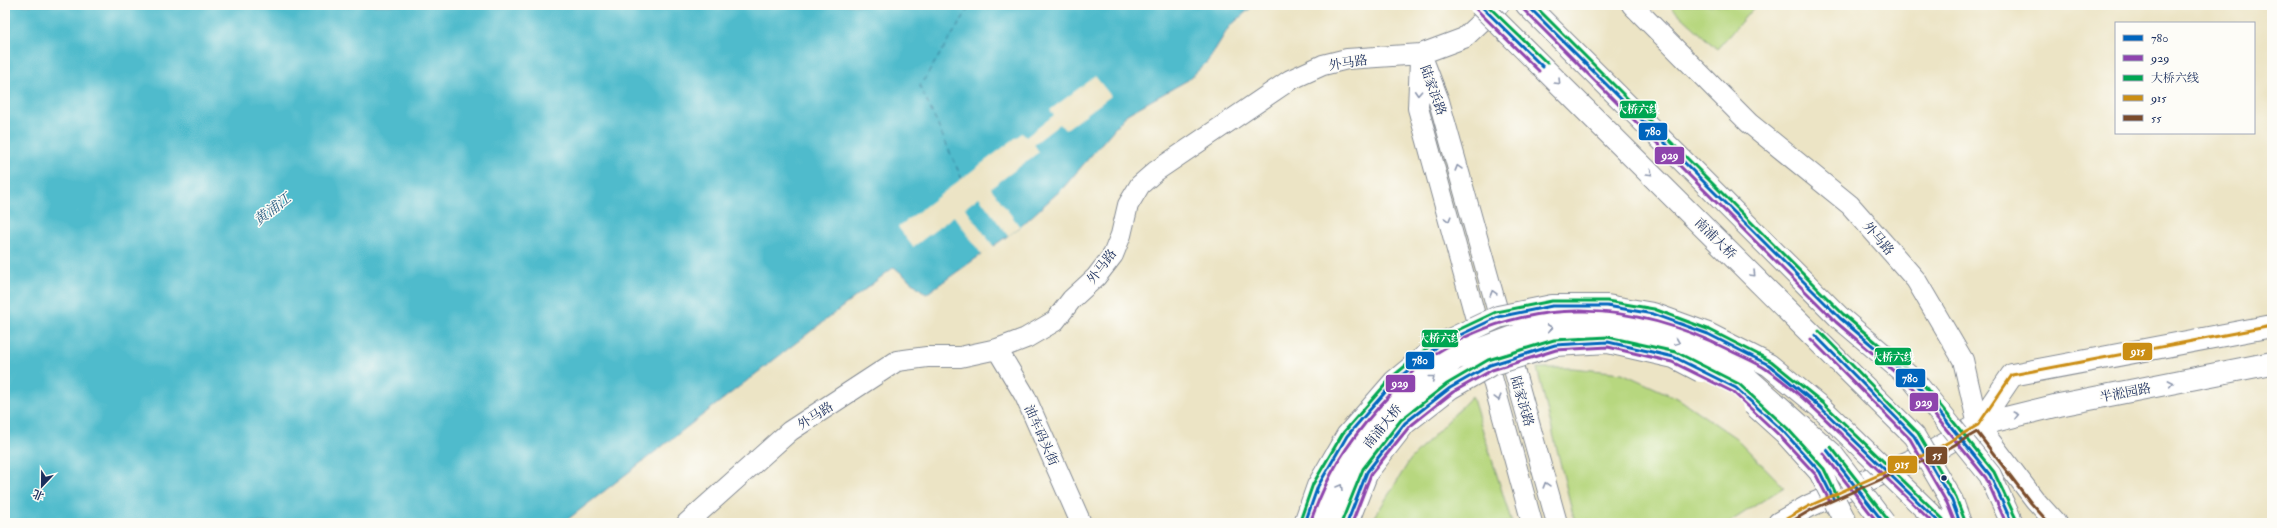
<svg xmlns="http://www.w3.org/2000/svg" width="2277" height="528" viewBox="0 0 2277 528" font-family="'IM FELL Double Pica','Noto Serif SC',serif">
	<rect width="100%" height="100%" fill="#fdfcf7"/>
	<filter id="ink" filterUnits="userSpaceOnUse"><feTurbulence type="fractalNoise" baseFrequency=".025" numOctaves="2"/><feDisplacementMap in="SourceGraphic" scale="8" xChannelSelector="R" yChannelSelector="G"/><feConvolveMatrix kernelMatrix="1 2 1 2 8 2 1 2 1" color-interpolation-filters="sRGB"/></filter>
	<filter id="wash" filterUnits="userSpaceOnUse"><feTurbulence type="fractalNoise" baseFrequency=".012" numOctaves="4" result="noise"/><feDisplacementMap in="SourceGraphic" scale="16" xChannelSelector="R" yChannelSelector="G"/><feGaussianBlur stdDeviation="0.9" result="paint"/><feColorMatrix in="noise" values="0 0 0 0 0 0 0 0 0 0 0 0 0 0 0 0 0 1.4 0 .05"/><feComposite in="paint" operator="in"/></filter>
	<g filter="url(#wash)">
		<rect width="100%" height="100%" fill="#ece4c5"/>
		<!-- green -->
		<path fill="#b7d77f" stroke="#69836e" d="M1669,5H1756L1717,49Z
			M1537,368H1572L1622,373L1679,399L1736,438L1784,487L1728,523H1575Z
			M1472,396L1512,523H1371L1410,460Z"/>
		<!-- water -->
		<path fill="#50bbcc" stroke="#367595" d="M5,5H1254L1229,27L1208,61L1188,80L1127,114L1063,188L1020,227L926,294L894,267L563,523H5Z"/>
		<!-- pier -->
		<path fill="#ece4c5" d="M1095,76L1111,96L1065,130L1060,124L1034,144L1039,152L991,188L1020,227L1008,236L979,197L965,208L994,247L982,255L954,216L913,247L898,227L1022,133L1026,137L1054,115L1050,110Z"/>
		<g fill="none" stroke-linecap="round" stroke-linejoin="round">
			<!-- ferry -->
			<path stroke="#2e6084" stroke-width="1" stroke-dasharray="5 4" stroke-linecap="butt" d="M962,179L920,86L971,5"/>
		</g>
	</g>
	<g filter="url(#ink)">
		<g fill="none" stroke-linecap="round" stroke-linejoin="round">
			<defs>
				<path id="minor" d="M1632,5L1749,123L1850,205L1916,280L1963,360L1978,425L2035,500L2056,523
					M1421,54L1439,101L1557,523
					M1420,60L1418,108L1532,523
					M997,349L1025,396L1081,523
					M687,523L790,431L897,361L927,357H960L997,349L1026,338L1055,321L1072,299L1096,277L1113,255L1121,235L1128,205L1140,185L1156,171L1290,80L1323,65L1347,59L1421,54L1464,38L1499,5"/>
				<path id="major" d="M1978,425L2012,375L2272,326
					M1779,523L1809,506L1935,450L1978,425L2059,405L2272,363"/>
				<path id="highway" d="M1527,5L1840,318"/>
			</defs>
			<!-- minor casing -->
			<use href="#minor" stroke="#848a92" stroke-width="22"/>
			<!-- major casing -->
			<use href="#major" stroke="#848a92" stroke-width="24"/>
			<!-- highway casing -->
			<use href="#highway" stroke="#848a92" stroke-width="24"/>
			<!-- minor -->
			<use href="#minor" stroke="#fff" stroke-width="20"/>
			<!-- major -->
			<use href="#major" stroke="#fff" stroke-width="22"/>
			<!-- highway -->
			<use href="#highway" stroke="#fff" stroke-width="22"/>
			<defs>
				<path id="highway-bridge" d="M1480,5L1914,436L1952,501L1960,523
					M1840,318L1914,381L1990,475L2012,523
					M1753,404L1784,432L1820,472L1846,523
					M1305,523L1318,486L1347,436L1395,381L1439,345L1498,317L1552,306H1607L1653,314L1708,334L1769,365L1820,407L1940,523
					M1325,523L1332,501L1361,453L1400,403L1455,359L1535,329L1597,323L1676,341L1746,377L1831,453L1884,523
					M1347,523L1367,472L1405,423L1450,388L1490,365L1555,345L1608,342L1674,357L1701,371"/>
			</defs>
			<!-- highway-bridge casing -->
			<use href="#highway-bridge" stroke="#848a92" stroke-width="24" stroke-linecap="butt"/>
			<!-- highway-bridge -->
			<use href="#highway-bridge" stroke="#fff" stroke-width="22"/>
			<defs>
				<path id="bus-1" d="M1480,5L1543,67
					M1527,5L1840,318L1914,381L1990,475L2012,523
					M1815,335L1914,436L1952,501L1960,523
					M1827,450L1884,523
					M1305,523L1318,486L1347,436L1395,381L1439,345L1498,317L1552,306H1607L1653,314L1708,334L1769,365L1820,407L1940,523
					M1347,523L1367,472L1405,423L1450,388L1490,365L1555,345L1608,342L1674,357L1736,388L1784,432L1820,472L1833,498"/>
				<path id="bus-2" d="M1476,9L1539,71
					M1523,9L1836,322L1910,385L1986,478L2006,523
					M1811,339L1910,439L1947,503L1955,523
					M1823,453L1878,523
					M1310,523C1327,475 1345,446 1378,408C1397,387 1418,363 1443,349C1535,295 1634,302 1727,349C1740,356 1754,361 1766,369C1793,387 1818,412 1841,434C1872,464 1902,493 1933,523
					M1352,523L1371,474L1409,427L1453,392L1492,370L1556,350L1608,347L1672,362L1733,392L1780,436L1816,475L1829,500"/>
				<path id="bus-3" d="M1487,5L1547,63
					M1534,5L1843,314L1918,378L1994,472L2017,521
					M1819,331L1918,433L1956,498L1965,521
					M1831,447L1888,520
					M1300,521L1313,484L1343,433L1392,377L1437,340L1496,312L1552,301H1607L1654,309L1710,330L1771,361L1823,403L1943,519
					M1342,521L1363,469L1401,420L1447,384L1488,360L1554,340L1608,337L1676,352L1739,384L1787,428L1824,469L1837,496"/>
				<path id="bus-4" d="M1779,523L1809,506L1935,450L1978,425L2012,375L2272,326"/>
				<path id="bus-5" d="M1789,523L1811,510L1937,455L1977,432L2031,503L2049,523"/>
			</defs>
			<!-- bus-1 casing -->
			<use href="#bus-1" stroke="#fdfcf7" stroke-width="6"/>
			<!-- bus-2 casing -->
			<use href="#bus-2" stroke="#fdfcf7" stroke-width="6"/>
			<!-- bus-3 casing -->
			<use href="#bus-3" stroke="#fdfcf7" stroke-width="6"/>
			<!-- bus-4 casing -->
			<use href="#bus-4" stroke="#fdfcf7" stroke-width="6"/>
			<!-- bus-5 casing -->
			<use href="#bus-5" stroke="#fdfcf7" stroke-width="6"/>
			<!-- bus-1 -->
			<use href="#bus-1" stroke="#0065bd" stroke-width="3"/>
			<!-- bus-2 -->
			<use href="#bus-2" stroke="#8e44ad" stroke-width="3"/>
			<!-- bus-3 -->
			<use href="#bus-3" stroke="#00a651" stroke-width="3"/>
			<!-- bus-4 -->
			<use href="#bus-4" stroke="#cb8e13" stroke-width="3"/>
			<!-- bus-5 -->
			<use href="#bus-5" stroke="#7a4b2a" stroke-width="3"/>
		</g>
		<!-- one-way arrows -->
		<defs><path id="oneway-chevron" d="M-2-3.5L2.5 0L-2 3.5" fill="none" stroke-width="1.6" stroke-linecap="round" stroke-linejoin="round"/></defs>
		<g stroke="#8d97ae">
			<use href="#oneway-chevron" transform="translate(1558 82) rotate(45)"/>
			<use href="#oneway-chevron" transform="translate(1418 93) rotate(93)"/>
			<use href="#oneway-chevron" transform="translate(1458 168) rotate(-106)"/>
			<use href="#oneway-chevron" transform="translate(1650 173) rotate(45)"/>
			<use href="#oneway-chevron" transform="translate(1448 219) rotate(75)"/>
			<use href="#oneway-chevron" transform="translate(1753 274) rotate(45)"/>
			<use href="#oneway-chevron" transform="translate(1493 293) rotate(-106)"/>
			<use href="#oneway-chevron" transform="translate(1550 328) rotate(-6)"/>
			<use href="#oneway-chevron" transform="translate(1677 342) rotate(22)"/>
			<use href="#oneway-chevron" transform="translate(1432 378) rotate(-39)"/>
			<use href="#oneway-chevron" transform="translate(2171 383) rotate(-11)"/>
			<use href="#oneway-chevron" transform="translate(1498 398) rotate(75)"/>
			<use href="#oneway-chevron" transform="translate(2016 415) rotate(-14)"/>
			<use href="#oneway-chevron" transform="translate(1546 485) rotate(-106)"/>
			<use href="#oneway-chevron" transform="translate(1340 487) rotate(-59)"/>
		</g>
	</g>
	<!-- markers -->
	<circle fill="#1b2f5e" stroke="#fdfcf7" stroke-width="1.5" cx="1944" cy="478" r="3.5"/>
	<g text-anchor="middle" stroke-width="3" stroke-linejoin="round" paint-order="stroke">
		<!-- street labels -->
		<g font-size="13" fill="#1b2f5e" stroke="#fdfcf7">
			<text transform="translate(1348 62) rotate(-9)" y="5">外马路</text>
			<text transform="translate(1434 90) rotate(70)" y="5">陆家浜路</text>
			<text transform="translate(1716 238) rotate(45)" y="5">南浦大桥</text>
			<text transform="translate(1879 238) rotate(49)" y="5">外马路</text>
			<text transform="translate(1101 266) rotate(-53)" y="5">外马路</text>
			<text transform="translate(2125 392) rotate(-11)" y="5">半淞园路</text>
			<text transform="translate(1523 401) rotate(74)" y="5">陆家浜路</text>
			<text transform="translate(815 415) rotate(-33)" y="5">外马路</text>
			<text transform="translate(1382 426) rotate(-51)" y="5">南浦大桥</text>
			<text transform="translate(1042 435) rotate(66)" y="5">油车码头街</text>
		</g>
		<!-- water labels -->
		<g font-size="14" font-style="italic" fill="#2e6084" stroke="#fdfcf7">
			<text transform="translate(272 209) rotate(-37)" y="5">黄浦江</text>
		</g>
	</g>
	<g stroke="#fdfcf7" stroke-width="1.5">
		<rect x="1619" y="100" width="38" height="19" rx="4" fill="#00a651"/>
		<rect x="1638" y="122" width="30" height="19" rx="4" fill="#0065bd"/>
		<rect x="1654" y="146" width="31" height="19" rx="4" fill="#8e44ad"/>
		<rect x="1421" y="329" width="38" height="19" rx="4" fill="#00a651"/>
		<rect x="2122" y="342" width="31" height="19" rx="4" fill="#cb8e13"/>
		<rect x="1874" y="347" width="38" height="19" rx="4" fill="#00a651"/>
		<rect x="1405" y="351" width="30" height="19" rx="4" fill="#0065bd"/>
		<rect x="1895" y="368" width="31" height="20" rx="4" fill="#0065bd"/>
		<rect x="1385" y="374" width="31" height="19" rx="4" fill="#8e44ad"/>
		<rect x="1909" y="392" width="30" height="20" rx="4" fill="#8e44ad"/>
		<rect x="1925" y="446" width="23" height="19" rx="4" fill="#7a4b2a"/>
		<rect x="1887" y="455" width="31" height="19" rx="4" fill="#cb8e13"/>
	</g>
	<g font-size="11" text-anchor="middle" font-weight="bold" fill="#fff">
		<text x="1638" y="113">大桥六线</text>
		<text x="1653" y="135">780</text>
		<text x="1670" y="159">929</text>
		<text x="1440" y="342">大桥六线</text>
		<text x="2138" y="355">915</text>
		<text x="1893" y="361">大桥六线</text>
		<text x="1420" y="364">780</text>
		<text x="1910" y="382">780</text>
		<text x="1400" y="387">929</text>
		<text x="1924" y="406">929</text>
		<text x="1937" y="459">55</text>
		<text x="1902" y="468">915</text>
	</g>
	<!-- margin -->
	<rect width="2277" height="528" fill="none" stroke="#fdfcf7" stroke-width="20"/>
	<!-- legend -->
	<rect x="2115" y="22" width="140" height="112" fill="#fdfcf7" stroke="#a3aaba"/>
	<rect x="2123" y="35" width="20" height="6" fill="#0065bd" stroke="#a3aaba"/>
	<text x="2151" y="42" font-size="12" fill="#1b2f5e">780</text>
	<rect x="2123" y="55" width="20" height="6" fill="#8e44ad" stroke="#a3aaba"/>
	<text x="2151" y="62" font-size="12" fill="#1b2f5e">929</text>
	<rect x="2123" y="75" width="20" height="6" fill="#00a651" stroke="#a3aaba"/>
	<text x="2151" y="82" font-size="12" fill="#1b2f5e">大桥六线</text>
	<rect x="2123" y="95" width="20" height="6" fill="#cb8e13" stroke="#a3aaba"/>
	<text x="2151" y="102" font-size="12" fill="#1b2f5e">915</text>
	<rect x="2123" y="115" width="20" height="6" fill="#7a4b2a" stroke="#a3aaba"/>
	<text x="2151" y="122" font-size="12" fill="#1b2f5e">55</text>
	<!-- north arrow -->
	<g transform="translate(42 486) rotate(202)" stroke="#fdfcf7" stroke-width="3" paint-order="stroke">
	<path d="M0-3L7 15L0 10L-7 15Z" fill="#1b2f5e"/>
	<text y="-6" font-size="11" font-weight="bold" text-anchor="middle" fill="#1b2f5e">北</text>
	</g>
</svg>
